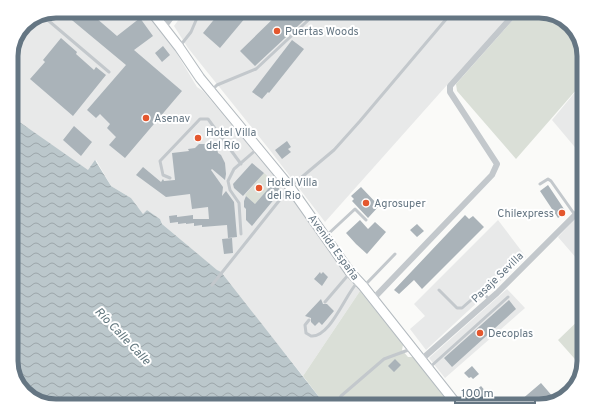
<svg xmlns="http://www.w3.org/2000/svg" width="595" height="417" viewBox="0 0 595 417" font-family="Overpass,sans-serif">
	<defs>
		<pattern id="water-waves" width="16" height="10" patternUnits="userSpaceOnUse"><rect width="16" height="10" fill="#bbc7cb"/><path d="M0 5q4-4 8 0t8 0" fill="none" stroke="#9ca6aa"/></pattern>
	</defs>
	<rect width="100%" height="100%" fill="#fafaf8"/>
	<!-- built -->
	<path fill="#e8e9e9" d="M56,11H147L162,29L197,87L203,91L286,189L360,291L303,376L221,274L162,224L160,219L147,210L143,214L131,198L111,186L96,160L88,171L11,116V53L26,22Z
		M185,11H513L325,222L269,149L188,48L174,26Z
		M581,85L584,89V158L552,120Z
		M584,209V267L558,237Z
		M498,220L526,257L426,350L410,329L425,316L414,304Z
		M507,289L525,308L445,378L429,358Z"/>
	<!-- green -->
	<path fill="#dadfd7" d="M521,11H539L566,20L584,56V81L516,159L457,91L456,84Z
		M264,173L274,182L255,204L245,195Z
		M360,291L403,345L402,350L408,357H413L451,406H326L303,376Z
		M584,315V361L582,367L558,340Z"/>
	<!-- water -->
	<path fill="url(#water-waves)" d="M11,116L88,170L95,160L111,186L131,198L143,214L147,210L160,219L162,224L217,270L221,272L326,406H56L29,397L11,364Z"/>
	<!-- building -->
	<path fill="#aab3b9" d="M61,11H88L117,36L140,18L153,36L134,50L182,91L125,158L109,145L116,137L107,128L110,124L100,114L96,118L87,110L126,65Z
		M221,11H251L220,48L203,33Z
		M281,11H314L255,66L240,51Z
		M61,38L77,52L76,54L94,70L96,67L106,75L73,116L30,79L45,62L43,60Z
		M292,40L304,49L269,93L268,92L262,99L252,92Z
		M163,46L170,55L162,62L155,53Z
		M74,126L92,142L81,156L63,140Z
		M287,141L291,147L288,149L291,152L282,159L275,150Z
		M199,144H216L218,153L221,155L225,163L226,174L225,180L212,169L211,170L223,187L222,196L226,191L234,202L237,237L228,238L227,225L202,227V225L194,226V223L186,224V223L178,224V222L170,223L169,216L177,215V217L193,215V219H209L208,207L192,209L190,194L166,197L136,175L143,167L161,182L163,179L164,181L175,180L172,153L189,151L188,149L195,148Z
		M252,163L264,173L243,196L234,188L233,184Z
		M274,182L281,191L252,226L246,220V209L244,207V201L246,196L255,204Z
		M548,185L566,212L558,218L540,191Z
		M361,187L379,206L368,218L352,201L354,199L351,196Z
		M465,215L469,219L473,216L484,227L422,289L414,280L399,294L394,290Z
		M360,220L368,229L375,222L386,232L367,254L356,244L346,233Z
		M417,224L424,231L417,237L410,230Z
		M232,238L233,253L224,254L222,239Z
		M320,272L321,274L323,272L328,277L322,286L314,279Z
		M321,299L323,304H327L334,311L322,325L319,322L315,326L311,322V318L305,316Z
		M509,300L516,309L452,367L444,358Z
		M395,359L401,365L394,372L388,366Z
		M472,366L479,374L473,379L471,377L469,378L464,373Z
		M579,376L575,388L556,397L555,396Z
		M541,383L554,398L539,406H514Z
		M481,386L487,393L482,398L480,395L477,398L473,393Z"/>
	<g fill="none" stroke-linecap="round" stroke-linejoin="round">
		<defs>
			<path id="secondary" d="M151,11L179,47L200,78L290,187L350,272L363,286L458,406"/>
		</defs>
		<!-- secondary casing -->
		<use href="#secondary" stroke="#b3babf" stroke-width="11"/>
		<!-- service -->
		<path stroke="#c3c8cc" stroke-width="3" d="M43,16L109,72
			M24,27L27,22
			M180,46L191,32L200,11
			M212,90L217,85L256,69L318,11
			M170,178L163,175L160,161L200,119H208L241,164
			M540,184L548,179L551,181L575,215
			M241,234L239,203L230,190L228,181L234,169L257,149
			M326,236L355,209L366,220
			M212,285L290,187L334,150L360,121L453,11
			M365,285L395,254
			M439,290L457,308H462L479,293H483L489,299
			M325,302L349,274
			M309,320L305,325L306,333L311,336C330,338 345,295 357,283
			M429,368L508,297
			M340,406L338,401L341,396L384,359L411,349"/>
		<!-- minor -->
		<path stroke="#c3c8cc" stroke-width="6" d="M164,27L176,11
			M373,299L492,175L497,164L450,92V86L517,11
			M422,359L497,293L584,206"/>
		<!-- secondary -->
		<use href="#secondary" stroke="#fff" stroke-width="9"/>
	</g>
	<!-- markers -->
	<g fill="#e4572e" stroke="#fff" stroke-width="1.5">
		<circle cx="277" cy="31" r="4"/>
		<circle cx="146" cy="118" r="4"/>
		<circle cx="198" cy="138" r="4"/>
		<circle cx="259" cy="188" r="4"/>
		<circle cx="366" cy="203" r="4"/>
		<circle cx="562" cy="213" r="4"/>
		<circle cx="480" cy="333" r="4"/>
	</g>
	<g text-anchor="middle" stroke-width="4" stroke-linejoin="round" paint-order="stroke">
		<!-- poi labels -->
		<g font-size="11" fill="#657683" stroke="#fff" text-anchor="start">
			<text x="285" y="35">Puertas Woods</text>
			<text x="154" y="122">Asenav</text>
			<text x="206" y="136">Hotel Villa<tspan x="206" dy="13">del Río</tspan></text>
			<text x="267" y="186">Hotel Villa<tspan x="267" dy="13">del Rio</tspan></text>
			<text x="374" y="207">Agrosuper</text>
			<text x="554" y="217" text-anchor="end">Chilexpress</text>
			<text x="488" y="337">Decoplas</text>
		</g>
		<!-- street labels -->
		<g font-size="11" fill="#657683" stroke="#fff">
			<text transform="translate(334 247) rotate(54)" y="4">Avenida España</text>
			<text transform="translate(497 277) rotate(-44)" y="4">Pasaje Sevilla</text>
		</g>
		<!-- water labels -->
		<g font-size="12" font-style="italic" fill="#60757c" stroke="#fff">
			<text transform="translate(123 336) rotate(46)" y="4">Río Calle Calle</text>
		</g>
	</g>
	<!-- crop -->
	<path d="M0 0H595V417H0ZM56 18H539A38 38 0 0 1 577 56V361A38 38 0 0 1 539 399H56A38 38 0 0 1 18 361V56A38 38 0 0 1 56 18Z" fill="#fff" fill-rule="evenodd"/>
	<path fill="none" stroke="#657683" stroke-width="5" d="M56 18H539A38 38 0 0 1 577 56V361A38 38 0 0 1 539 399H56A38 38 0 0 1 18 361V56A38 38 0 0 1 56 18Z"/>
	<!-- scale -->
	<path d="M455 397v6h80v-6" fill="none" stroke="#657683" stroke-width="2"/>
	<text x="461" y="397" font-size="12" fill="#657683" stroke="#ffffff" stroke-width="3" paint-order="stroke">100 m</text>
</svg>
